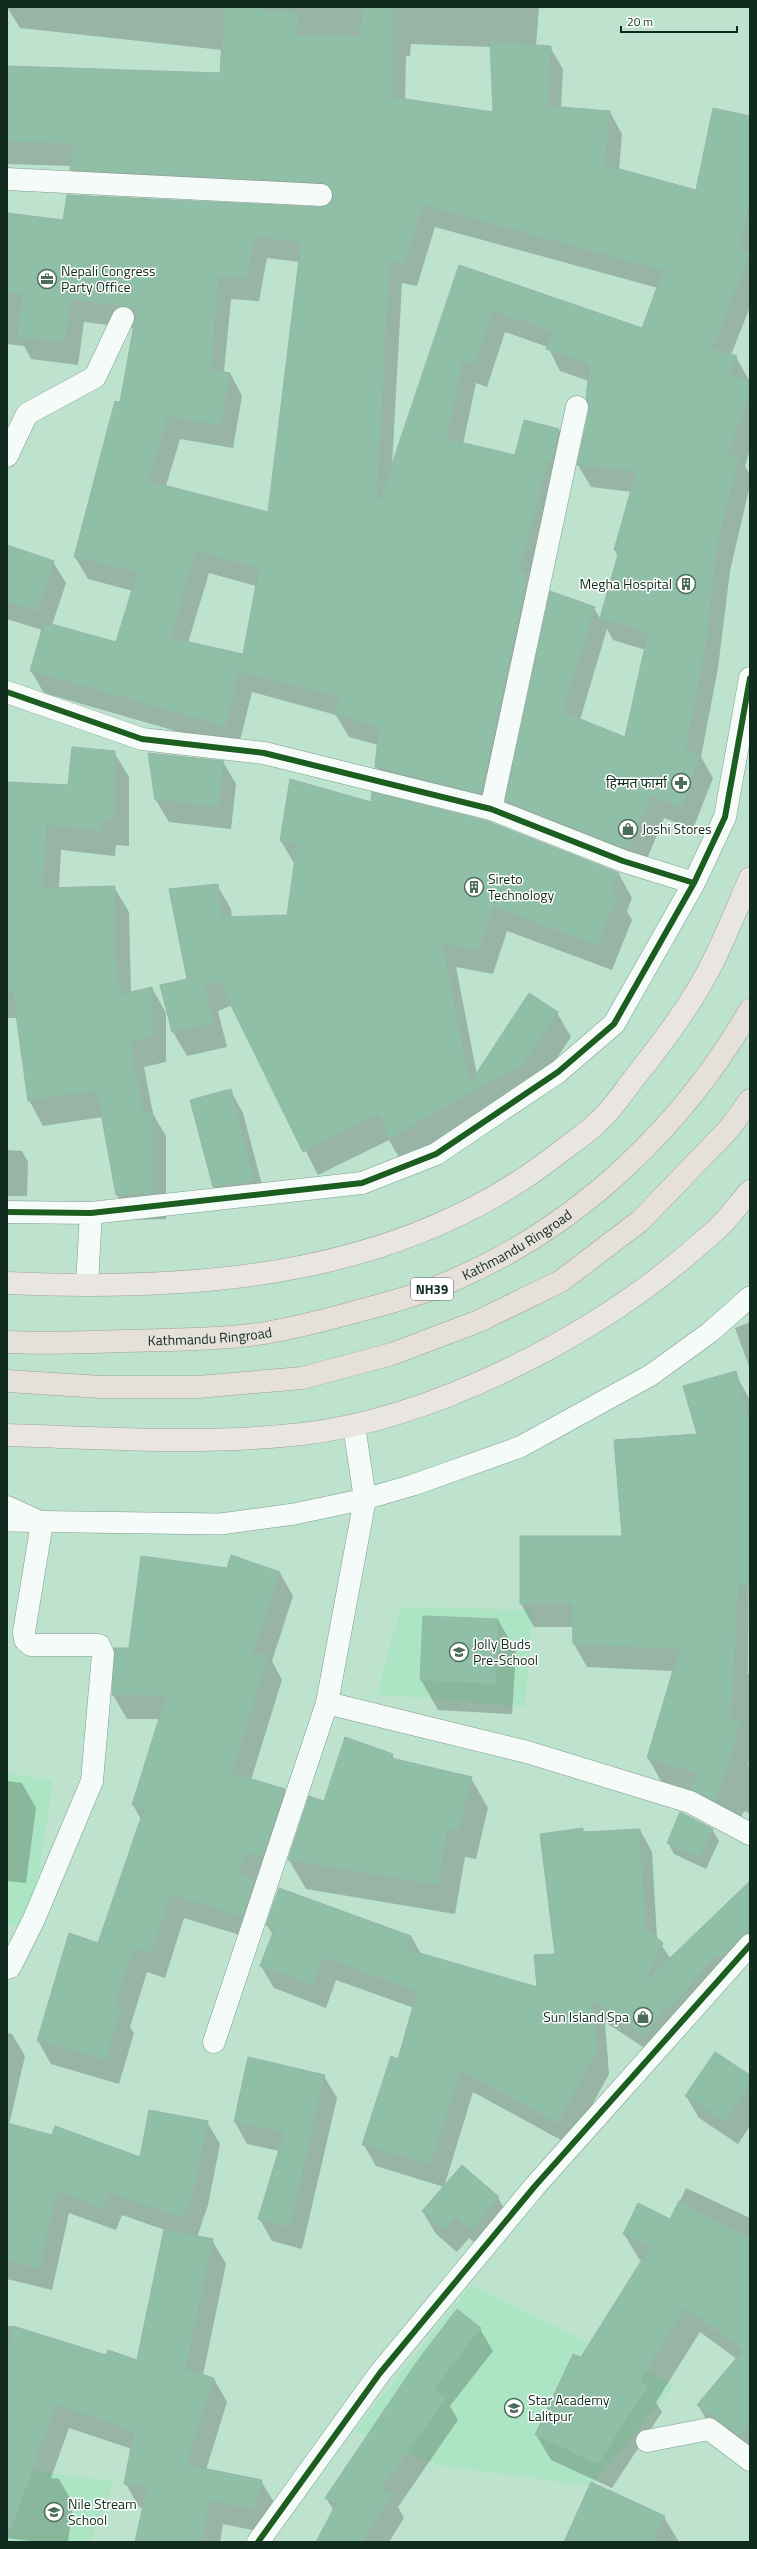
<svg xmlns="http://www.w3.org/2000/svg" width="757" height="2549" viewBox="0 0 757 2549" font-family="'Titillium Web','Noto Sans Devanagari',sans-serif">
	<rect width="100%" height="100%" fill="#bde2cd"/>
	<!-- built -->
	<path fill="#abe5c4" d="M401,1607L532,1610L525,1707L377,1694Z
		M7,1773L53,1781L30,1928L7,1924Z
		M471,2285L674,2385L591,2486L438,2465L355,2431Z
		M7,2466L114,2482L90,2542H7Z"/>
	<!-- shadow -->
	<path fill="#0003" fill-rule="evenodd" d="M7,7H539L536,46L550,47L563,69L561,108L610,112L622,134L619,170L697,191L750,117V307L731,355L736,357L750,382V450L745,466L750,475V485L730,571L718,668L701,757L713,778L693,829L664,818L642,871L519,823L506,801L594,608L600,618L618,556L615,550L632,492L591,487L578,465L590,410L589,381L560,371L548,347L505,332L487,387L476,383L463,444L516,456L525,421L559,430L572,452L494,815L389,789L376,767L378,745L349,737L336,715L252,692L238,749L44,693L31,671L42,630L7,619V547L53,562L66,583L52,625L117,643L133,591L88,579L75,557L120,403L134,328L84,322L78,365L31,359L24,346L7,344V214L64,221L321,208L329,204L84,192L71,169V166L7,164V67L220,74L222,50L20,28ZM411,44L491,47L494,113L405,100L406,56H410ZM435,227L658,288L643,330L460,266L392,466L402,283L417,286ZM267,258L300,262L269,513L166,486L180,439L233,448L242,396L230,373L224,372L231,299L259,301ZM209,573L256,586L243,656L188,643ZM607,629L613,640L646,650L626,738L580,720Z
		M114,752L129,777V846L116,845L115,856L61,850L59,888L114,887L129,912L131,993L152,988L166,1013V1062L144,1067L153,1114L166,1136V1219L131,1220L117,1195L103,1117L43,1126L29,1100L17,1018H7V783L69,787Z
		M223,762L236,784L231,829L169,822L156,800Z
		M281,841L619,874L632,898L627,911L632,920L612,970L507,931L493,974L456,967L477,1075L557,1013L571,1037L532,1095L402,1163L389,1140L318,1175L232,1005L218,1011L227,1047L187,1056L173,1032L161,986L188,979L217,885L231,909L232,918L288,916L295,865Z
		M230,1090L243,1113L267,1204L226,1209L214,1187Z
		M7,1150L22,1151L28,1162L27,1196H7Z
		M750,1322V1369L735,1328Z
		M735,1373L750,1400L748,1674H750V1757L748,1764L750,1765V1813L744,1811L736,1828L705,1812L693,1791L661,1781L648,1758L673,1671L587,1667L574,1644L573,1627H534L521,1604V1537H623L698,1434Z
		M228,1569L280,1573L293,1596L272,1661L282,1680L251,1780L284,1790L298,1814L256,1940L184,1918L165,1978L147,1972L130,2027L134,2033L119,2084L51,2064L38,2041L98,1944L141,1819L133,1805L160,1719H127L113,1695L115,1649H130Z
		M498,1620L516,1651L512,1714L438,1710L421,1680Z
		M392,1755L395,1760L471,1778L488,1808L476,1859L465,1857L455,1914L306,1889L289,1860L310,1797L324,1802Z
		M7,1781L22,1783L36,1808L26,1883L7,1881Z
		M582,1829L584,1833L640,1830L652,1852L657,1939L671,1959L750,1909V1962L733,1981L730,1977L658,2057L605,2022L609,2074L570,2145L473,2092L444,2187L376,2166L364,2145L399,2060L414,2008L336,1980L326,2008L274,1988L261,1966L273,1935L267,1925L411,1936L421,1954L538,1988L556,1954Z
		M712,1829L719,1841L706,1869L674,1854L668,1843Z
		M7,2033L12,2034L25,2056L9,2125L141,2159L207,2122L220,2144L208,2205L197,2237L212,2240L226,2264L203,2375L214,2379L227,2402L206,2470L261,2481L275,2504L257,2531L223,2524L220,2542H136L144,2508L139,2507L126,2484L132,2449L69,2428L51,2478L59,2479L73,2503L68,2542H38L7,2538V2325L107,2357L137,2361L165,2230L122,2215L116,2230L69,2213L52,2290L7,2279Z
		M324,2076L337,2098L302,2249L272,2241L259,2218L279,2151L247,2144L235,2122Z
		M750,2077V2126L738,2144L699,2118L686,2096Z
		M462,2166L498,2198L511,2220L485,2251L469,2238L457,2252L436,2234L423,2212Z
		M686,2188L750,2218V2458L712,2430L698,2405L737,2359L700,2332L656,2402L662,2412L612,2488L551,2460L536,2435L642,2261L639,2259L624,2234L671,2220Z
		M480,2329L493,2351L450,2406L458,2420L398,2507L404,2518L389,2542H317L334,2511L326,2498Z
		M664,2517L679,2542H565Z"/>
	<!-- building -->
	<path fill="#90bfa8" stroke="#98b5a5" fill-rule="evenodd" d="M224,7H263V10L299,13L297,35L359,36L363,7H394L392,97L493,112L490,42L551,46L548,106L610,111L605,165L696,190L713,108L750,116V199L741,248L750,254L713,348L737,356L730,374L750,381V393L729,453L740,455L717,548L706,646L686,749L701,755L681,808L651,796L629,850L505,801L550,591L595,607L563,712L625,737L648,633L600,618L619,551L614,550L636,472L577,465L589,410L586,398L590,364L546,349L552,332L493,311L475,365L463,361L447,439L515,455L524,420L559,429L552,462L548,461L520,570L527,572L524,583H526L481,794L375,767L379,727L335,715L339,697L239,672L240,666L226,727L30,671L44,622L116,642L137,573L74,557L115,401L120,402L137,308L71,300L65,343L17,337L22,294L7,292V213L63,220L67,195L320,207L331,202L333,195L328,185L322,183L70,170L73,144L7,142V66L220,73ZM423,205L663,271L642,328L459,265L380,500L377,499L390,261L404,265ZM255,236L301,243L268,512L148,481L168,417L221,426L230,373L211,369L219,277L247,279ZM196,551L259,569L243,654L171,638Z
		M7,545L54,561L37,612L7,602Z
		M72,747L115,751V821L102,820L101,831L47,825L43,888L115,886V958L122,994L152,987V1037L130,1042L144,1112L152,1110V1194L116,1195L97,1091L28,1101L13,993H7V782L68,785Z
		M148,753L224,761L219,807L155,800Z
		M290,779L371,802L372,792L487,821L619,873L611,892L618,895L598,946L493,907L479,950L443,944L470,1083L529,993L558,1012L518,1072L513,1069L388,1140L380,1114L303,1152L219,981L205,987L214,1023L172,1032L160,985L187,979L169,889L218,884L222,917L287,915L297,844L280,841Z
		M231,1089L255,1182L213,1187L190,1100Z
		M736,1371L750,1422V1585H739L731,1718L741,1721L716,1802L690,1789L697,1774L647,1758L679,1650L573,1644L572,1604H520V1536H622L614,1440L697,1434L683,1386Z
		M231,1555L280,1572L253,1653L269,1655L232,1773L285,1789L263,1856L246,1853L240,1874L255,1879L242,1917L171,1895L151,1955L134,1949L115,2007L121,2009L106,2060L37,2041L69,1933L98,1943L144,1809L132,1805L166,1696L112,1695L114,1648H129L141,1556L227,1568Z
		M423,1616L498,1619L495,1684L420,1680Z
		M345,1737L393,1754L391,1758L472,1777L459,1831L448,1828L438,1885L288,1860L309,1796L324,1801Z
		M680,1812L713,1829L700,1858L667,1843Z
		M583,1828V1832L640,1829L645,1927L663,1943L646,1981L750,1881V1933L741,1937L720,1959L716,1955L670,2009L666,2005L645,2036L593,2001L597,2051L558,2124L461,2071L431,2165L362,2145L391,2056L398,2059L417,1992L324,1958L313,1986L260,1966L275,1927L266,1925L279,1888L411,1936L406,1949L537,1987L534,1955L555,1954L540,1834Z
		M715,2052L750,2075V2085L725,2122L685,2096Z
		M248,2057L325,2075L290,2228L258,2219L284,2133L234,2122Z
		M149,2110L208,2121L196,2183L183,2219L109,2193L103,2209L57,2191L40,2269L7,2261V2123L52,2135L55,2126L140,2157Z
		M462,2165L499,2197L472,2230L456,2217L444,2230L422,2211Z
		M679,2201L750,2238V2423L739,2436L697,2405L743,2350L685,2308L639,2382L648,2386L598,2464L535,2435L573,2354L581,2357L650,2247L623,2234L638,2203L670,2219Z
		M164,2229L213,2239L186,2369L214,2378L187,2465L262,2480L256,2508H243L210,2501L202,2542H135L147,2488L124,2484L134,2432L56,2405L11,2529L7,2528V2347L13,2326L106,2355L108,2350L137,2360Z
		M457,2309L481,2328L434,2389L446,2397L382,2489L392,2495L363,2542H316L336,2504L325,2498L416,2363Z
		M591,2482L665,2516L653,2542H564Z"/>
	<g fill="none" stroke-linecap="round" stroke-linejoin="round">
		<defs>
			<path id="service" d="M7,1521L221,1524L294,1514L365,1499L413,1485L520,1447L651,1375L709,1333L750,1297"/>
			<path id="minor" d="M7,179L321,195
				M7,456L27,414L95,377L123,318
				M7,692L142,739L264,753L491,809L623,861L694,883
				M491,809L577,407
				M7,1212L91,1213L362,1183L436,1154L558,1072L614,1024L694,883L725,817L750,678
				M87,1284L91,1213
				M7,1507L42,1523L24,1632L25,1640L31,1645H99L103,1654L92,1781L34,1919L10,1967L7,1968
				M327,1703L527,1752L690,1802L750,1834
				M214,2042L327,1703L365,1499L354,1426
				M647,2441L709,2429L750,2460
				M258,2542L380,2373L535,2186L750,1945"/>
			<path id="primary" d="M7,1283C203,1292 406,1276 564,1149C576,1140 590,1131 600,1120C612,1109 622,1094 632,1081C658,1048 686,1012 706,975C723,944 736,910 750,878
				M7,1435C105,1438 204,1445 302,1434C432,1419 588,1339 687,1255C699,1244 713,1234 724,1222C733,1212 741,1201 750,1191"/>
			<g id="trunk">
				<path id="s1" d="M7,1342C46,1344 85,1342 124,1341C166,1340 208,1340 250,1335C284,1331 318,1322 351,1313C388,1303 424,1294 458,1278C581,1224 683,1126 750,1010"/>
				<path d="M7,1381L101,1387H198L302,1378L392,1354L479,1321L561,1281L640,1221L729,1129L750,1100"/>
			</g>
		</defs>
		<!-- service casing -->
		<use href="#service" stroke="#7e9c8c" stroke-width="22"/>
		<!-- minor casing -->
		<use href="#minor" stroke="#7e9c8c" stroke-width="23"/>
		<!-- primary casing -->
		<use href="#primary" stroke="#9fa394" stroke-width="23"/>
		<!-- trunk casing -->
		<use href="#trunk" stroke="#9fa394" stroke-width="23"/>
		<!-- service -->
		<use href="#service" stroke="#f5fbf8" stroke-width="21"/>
		<!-- minor -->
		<use href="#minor" stroke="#f5fbf8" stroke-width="22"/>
		<!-- primary -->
		<use href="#primary" stroke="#e9e6e1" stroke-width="22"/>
		<!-- trunk -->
		<use href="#trunk" stroke="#e5e0d9" stroke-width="22"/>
		<defs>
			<path id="cycleway" d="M7,692L142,739L264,753L491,809L623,861L694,883
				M7,1212L91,1213L362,1183L436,1154L558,1072L614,1024L694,883L725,817L750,678
				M258,2542L380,2373L535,2186L750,1945"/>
		</defs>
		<!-- cycleway casing -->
		<use href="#cycleway" stroke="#fff" stroke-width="8"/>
		<!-- cycleway -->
		<use href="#cycleway" stroke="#1b5e20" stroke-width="6"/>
	</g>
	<!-- icons -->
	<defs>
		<symbol id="office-ring" viewBox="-11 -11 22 22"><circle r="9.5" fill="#fff" stroke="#4d6c5b" stroke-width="1.5"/><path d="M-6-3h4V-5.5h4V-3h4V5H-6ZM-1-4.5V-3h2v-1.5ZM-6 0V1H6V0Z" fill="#4d6c5b"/></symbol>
		<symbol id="building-ring" viewBox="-11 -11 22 22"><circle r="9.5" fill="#fff" stroke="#4d6c5b" stroke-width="1.5"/><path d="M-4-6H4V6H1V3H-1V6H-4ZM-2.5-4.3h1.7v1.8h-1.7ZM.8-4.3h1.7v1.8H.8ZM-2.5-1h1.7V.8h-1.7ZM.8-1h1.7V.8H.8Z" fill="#4d6c5b"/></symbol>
		<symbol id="pharmacy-ring" viewBox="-11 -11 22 22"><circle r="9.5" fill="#fff" stroke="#4d6c5b" stroke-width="1.5"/><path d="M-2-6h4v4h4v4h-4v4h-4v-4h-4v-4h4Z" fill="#4d6c5b"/></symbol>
		<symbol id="shop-ring" viewBox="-11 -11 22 22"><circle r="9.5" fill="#fff" stroke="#4d6c5b" stroke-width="1.5"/><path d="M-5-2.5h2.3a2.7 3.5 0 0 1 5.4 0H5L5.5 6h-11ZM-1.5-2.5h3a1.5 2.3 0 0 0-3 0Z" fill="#4d6c5b"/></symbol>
		<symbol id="school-ring" viewBox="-11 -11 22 22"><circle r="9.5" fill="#fff" stroke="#4d6c5b" stroke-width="1.5"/><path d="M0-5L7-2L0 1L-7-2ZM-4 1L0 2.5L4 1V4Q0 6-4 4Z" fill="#4d6c5b"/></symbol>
		<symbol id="university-ring" viewBox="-11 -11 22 22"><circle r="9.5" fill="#fff" stroke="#4d6c5b" stroke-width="1.5"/><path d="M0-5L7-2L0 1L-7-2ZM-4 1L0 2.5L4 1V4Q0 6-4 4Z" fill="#4d6c5b"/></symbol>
	</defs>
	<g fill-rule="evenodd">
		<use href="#office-ring" x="36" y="268" width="22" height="22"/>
		<use href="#building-ring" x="675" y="573" width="22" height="22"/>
		<use href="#pharmacy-ring" x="670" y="772" width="22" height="22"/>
		<use href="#shop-ring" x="617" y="818" width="22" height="22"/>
		<use href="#building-ring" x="463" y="876" width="22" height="22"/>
		<use href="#school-ring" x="448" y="1641" width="22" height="22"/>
		<use href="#shop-ring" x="632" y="2006" width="22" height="22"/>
		<use href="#university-ring" x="503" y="2397" width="22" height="22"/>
		<use href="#school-ring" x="43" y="2501" width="22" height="22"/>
	</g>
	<g text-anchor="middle" stroke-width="3" stroke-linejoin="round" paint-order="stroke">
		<!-- shield labels -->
		<rect fill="#fff" stroke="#586b62" stroke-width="1" x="411" y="1278" width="42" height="22" rx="3"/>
		<g font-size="13" font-weight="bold" fill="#112c1e">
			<text x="432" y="1294">NH39</text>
		</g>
		<!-- poi labels -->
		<g font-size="14" fill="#112c1e" stroke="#fff" text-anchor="start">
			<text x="61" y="276">Nepali Congress<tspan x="61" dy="16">Party Office</tspan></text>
			<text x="672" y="589" text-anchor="end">Megha Hospital</text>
			<text x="667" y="788" text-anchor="end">हिम्मत फार्मा</text>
			<text x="642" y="834">Joshi Stores</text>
			<text x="488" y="884">Sireto<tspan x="488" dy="16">Technology</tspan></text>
			<text x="473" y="1649">Jolly Buds<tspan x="473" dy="16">Pre-School</tspan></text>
			<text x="629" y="2022" text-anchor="end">Sun Island Spa</text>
			<text x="528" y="2405">Star Academy<tspan x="528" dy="16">Lalitpur</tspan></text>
			<text x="68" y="2509">Nile Stream<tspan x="68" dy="16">School</tspan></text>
		</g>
		<!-- street labels -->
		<g font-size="14" fill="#112c1e" stroke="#fff">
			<text dy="5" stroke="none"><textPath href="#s1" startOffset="527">Kathmandu Ringroad</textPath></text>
			<text dy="5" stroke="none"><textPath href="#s1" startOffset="203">Kathmandu Ringroad</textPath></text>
		</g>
	</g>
	<!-- border -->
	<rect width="757" height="2549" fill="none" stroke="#112c1e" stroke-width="16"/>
	<!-- scale -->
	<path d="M621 26v6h116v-6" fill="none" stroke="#112c1e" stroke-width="2"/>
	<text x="627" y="26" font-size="12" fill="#112c1e" stroke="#ffffff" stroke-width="3" paint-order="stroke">20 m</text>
</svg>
